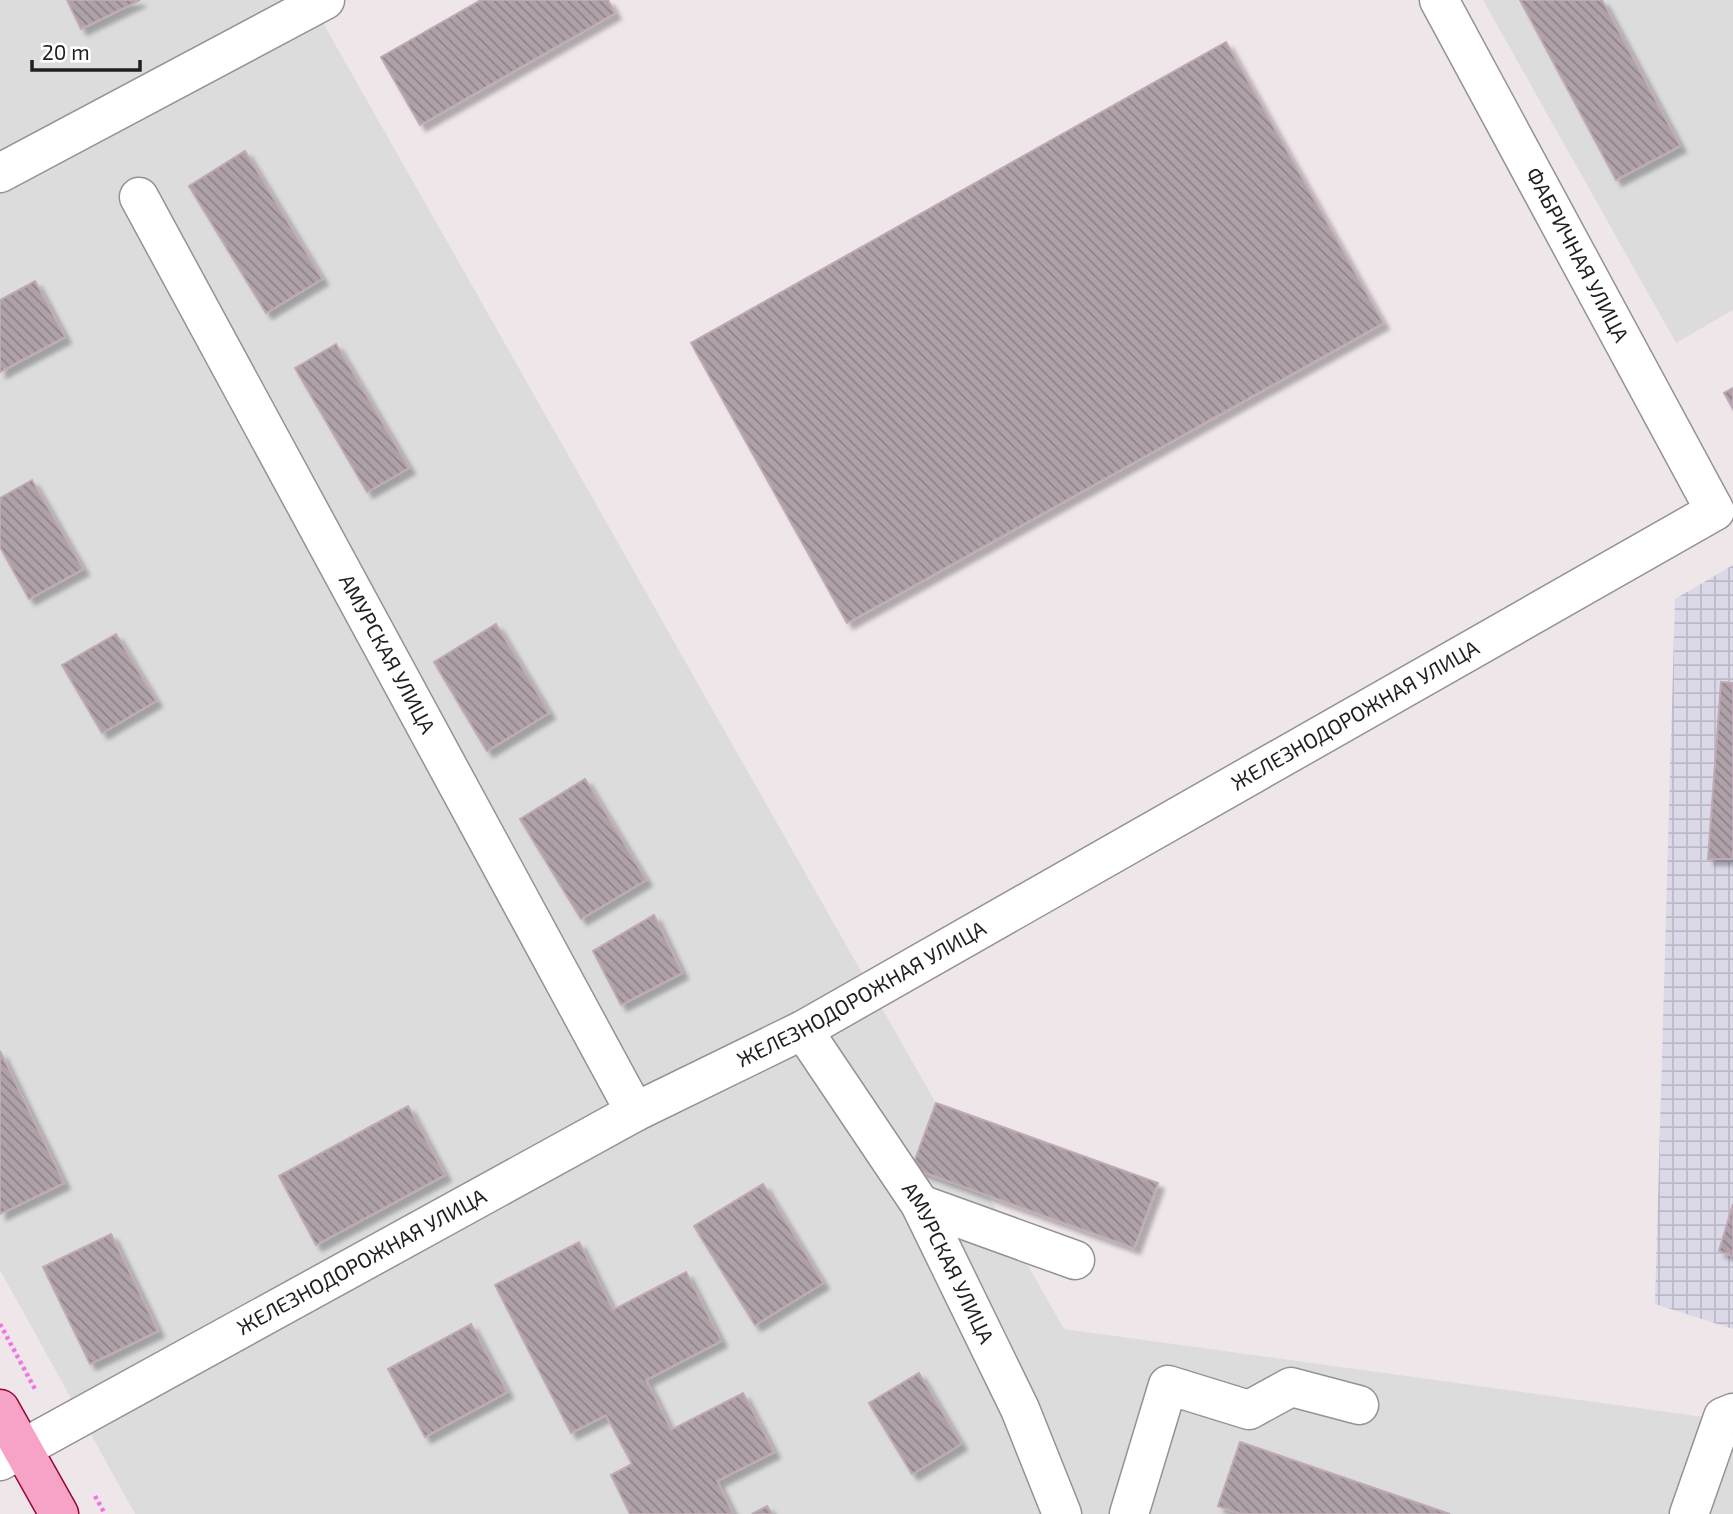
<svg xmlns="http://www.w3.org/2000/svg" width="1733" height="1514" viewBox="0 0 1733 1514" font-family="'Exo 2',sans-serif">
	<defs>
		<pattern id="industrial-grid" width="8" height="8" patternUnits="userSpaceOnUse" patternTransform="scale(1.75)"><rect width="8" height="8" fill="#dbd8e8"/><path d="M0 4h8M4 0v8" fill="none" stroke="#bcb9c7"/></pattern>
		<pattern id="building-back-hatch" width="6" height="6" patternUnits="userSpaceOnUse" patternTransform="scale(1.75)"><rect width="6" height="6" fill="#aea2a8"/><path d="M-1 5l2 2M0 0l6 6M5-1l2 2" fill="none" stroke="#8d8388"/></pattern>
		<filter id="shadow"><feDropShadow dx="6" dy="6" stdDeviation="2" flood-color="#0004"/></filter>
	</defs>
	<rect width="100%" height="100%" fill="#efe6e9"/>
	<!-- residential -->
	<path fill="#dddcdd" d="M0,0H310L1064,1329L1733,1421V1514H135L0,1270Z
		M1483,0H1733V310L1676,343Z"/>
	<!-- industrial -->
	<path fill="url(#industrial-grid)" d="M1733,565V1329L1655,1304L1675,599Z"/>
	<!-- building -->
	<path fill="url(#building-back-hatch)" stroke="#c0a9b6" stroke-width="2" filter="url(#shadow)" d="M67,0H140L81,29Z
		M481,0H608L615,13L420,125L381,57Z
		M1520,0H1602L1680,146L1616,180Z
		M1226,42L1383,323L847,623L691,343Z
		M245,151L322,279L266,313L189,186Z
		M35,281L65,337L0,372V300Z
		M336,344L409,468L367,492L295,368Z
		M1733,388V409L1724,393Z
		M32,480L83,569L29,599L0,547V498Z
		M496,624L549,713L487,751L434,662Z
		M116,634L156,701L102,733L62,665Z
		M1721,682L1733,683V859H1708Z
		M585,779L646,880L581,919L520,819Z
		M654,915L682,973L621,1005L593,951Z
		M0,1051L64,1183L0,1214Z
		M936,1103L1158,1183L1134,1248L912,1168Z
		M408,1106L445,1175L316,1245L279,1176Z
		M763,1184L823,1283L755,1325L694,1226Z
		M1733,1204V1256L1719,1251Z
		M111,1234L158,1331L90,1364L43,1267Z
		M579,1242L613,1310L686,1272L721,1341L646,1380L671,1430L743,1393L774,1452L717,1481L733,1514H630L611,1475L632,1464L606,1415L571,1433L495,1285Z
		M471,1324L507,1392L425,1437L388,1369Z
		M919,1373L961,1444L912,1474L869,1403Z
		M1240,1442L1450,1514H1242L1218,1506Z
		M767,1506L772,1514H752Z"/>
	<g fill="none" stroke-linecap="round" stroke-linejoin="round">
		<defs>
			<g id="minor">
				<path d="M0,173L325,0"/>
				<path id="s1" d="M139,197L635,1112"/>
				<path id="s2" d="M803,1030L920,1204L1020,1409L1062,1514"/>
				<path d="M920,1204L1075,1260"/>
				<path id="s3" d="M0,1461L635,1112L803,1030L1715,511L1439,0"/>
				<path d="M1129,1514L1168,1385L1249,1410L1291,1387L1359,1405"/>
				<path d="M1689,1514L1723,1417L1733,1413"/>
			</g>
			<path id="major" d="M0,1409L59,1514"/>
		</defs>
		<!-- minor casing -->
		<use href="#minor" stroke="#939393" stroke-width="41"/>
		<!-- major casing -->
		<use href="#major" stroke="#930734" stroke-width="41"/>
		<!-- path -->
		<path stroke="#f373e5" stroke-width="4.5" stroke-dasharray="3.5 3.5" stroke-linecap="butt" d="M0,1324L36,1391
			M95,1496L105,1514"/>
		<!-- minor -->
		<use href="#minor" stroke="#fff" stroke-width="38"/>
		<!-- major -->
		<use href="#major" stroke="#f7a3c7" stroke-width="38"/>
	</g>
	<g text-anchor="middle" stroke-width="7" stroke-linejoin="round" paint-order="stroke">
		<!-- street labels -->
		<g font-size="21" fill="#1f1f1f" stroke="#fff">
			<text transform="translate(1577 255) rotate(62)" y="7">ФАБРИЧНАЯ УЛИЦА</text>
			<text dy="7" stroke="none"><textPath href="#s1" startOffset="520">АМУРСКАЯ УЛИЦА</textPath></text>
			<text dy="7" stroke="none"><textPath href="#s3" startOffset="1547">ЖЕЛЕЗНОДОРОЖНАЯ УЛИЦА</textPath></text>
			<text dy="7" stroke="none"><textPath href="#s3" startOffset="980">ЖЕЛЕЗНОДОРОЖНАЯ УЛИЦА</textPath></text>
			<text dy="7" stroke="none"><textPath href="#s3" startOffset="413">ЖЕЛЕЗНОДОРОЖНАЯ УЛИЦА</textPath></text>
			<text dy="7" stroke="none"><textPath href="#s2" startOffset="275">АМУРСКАЯ УЛИЦА</textPath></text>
		</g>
	</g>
	<!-- scale -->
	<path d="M32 60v10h108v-10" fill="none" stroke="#1f1f1f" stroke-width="3.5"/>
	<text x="42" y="60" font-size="21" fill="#1f1f1f" stroke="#ffffff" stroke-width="5" paint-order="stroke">20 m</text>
</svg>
